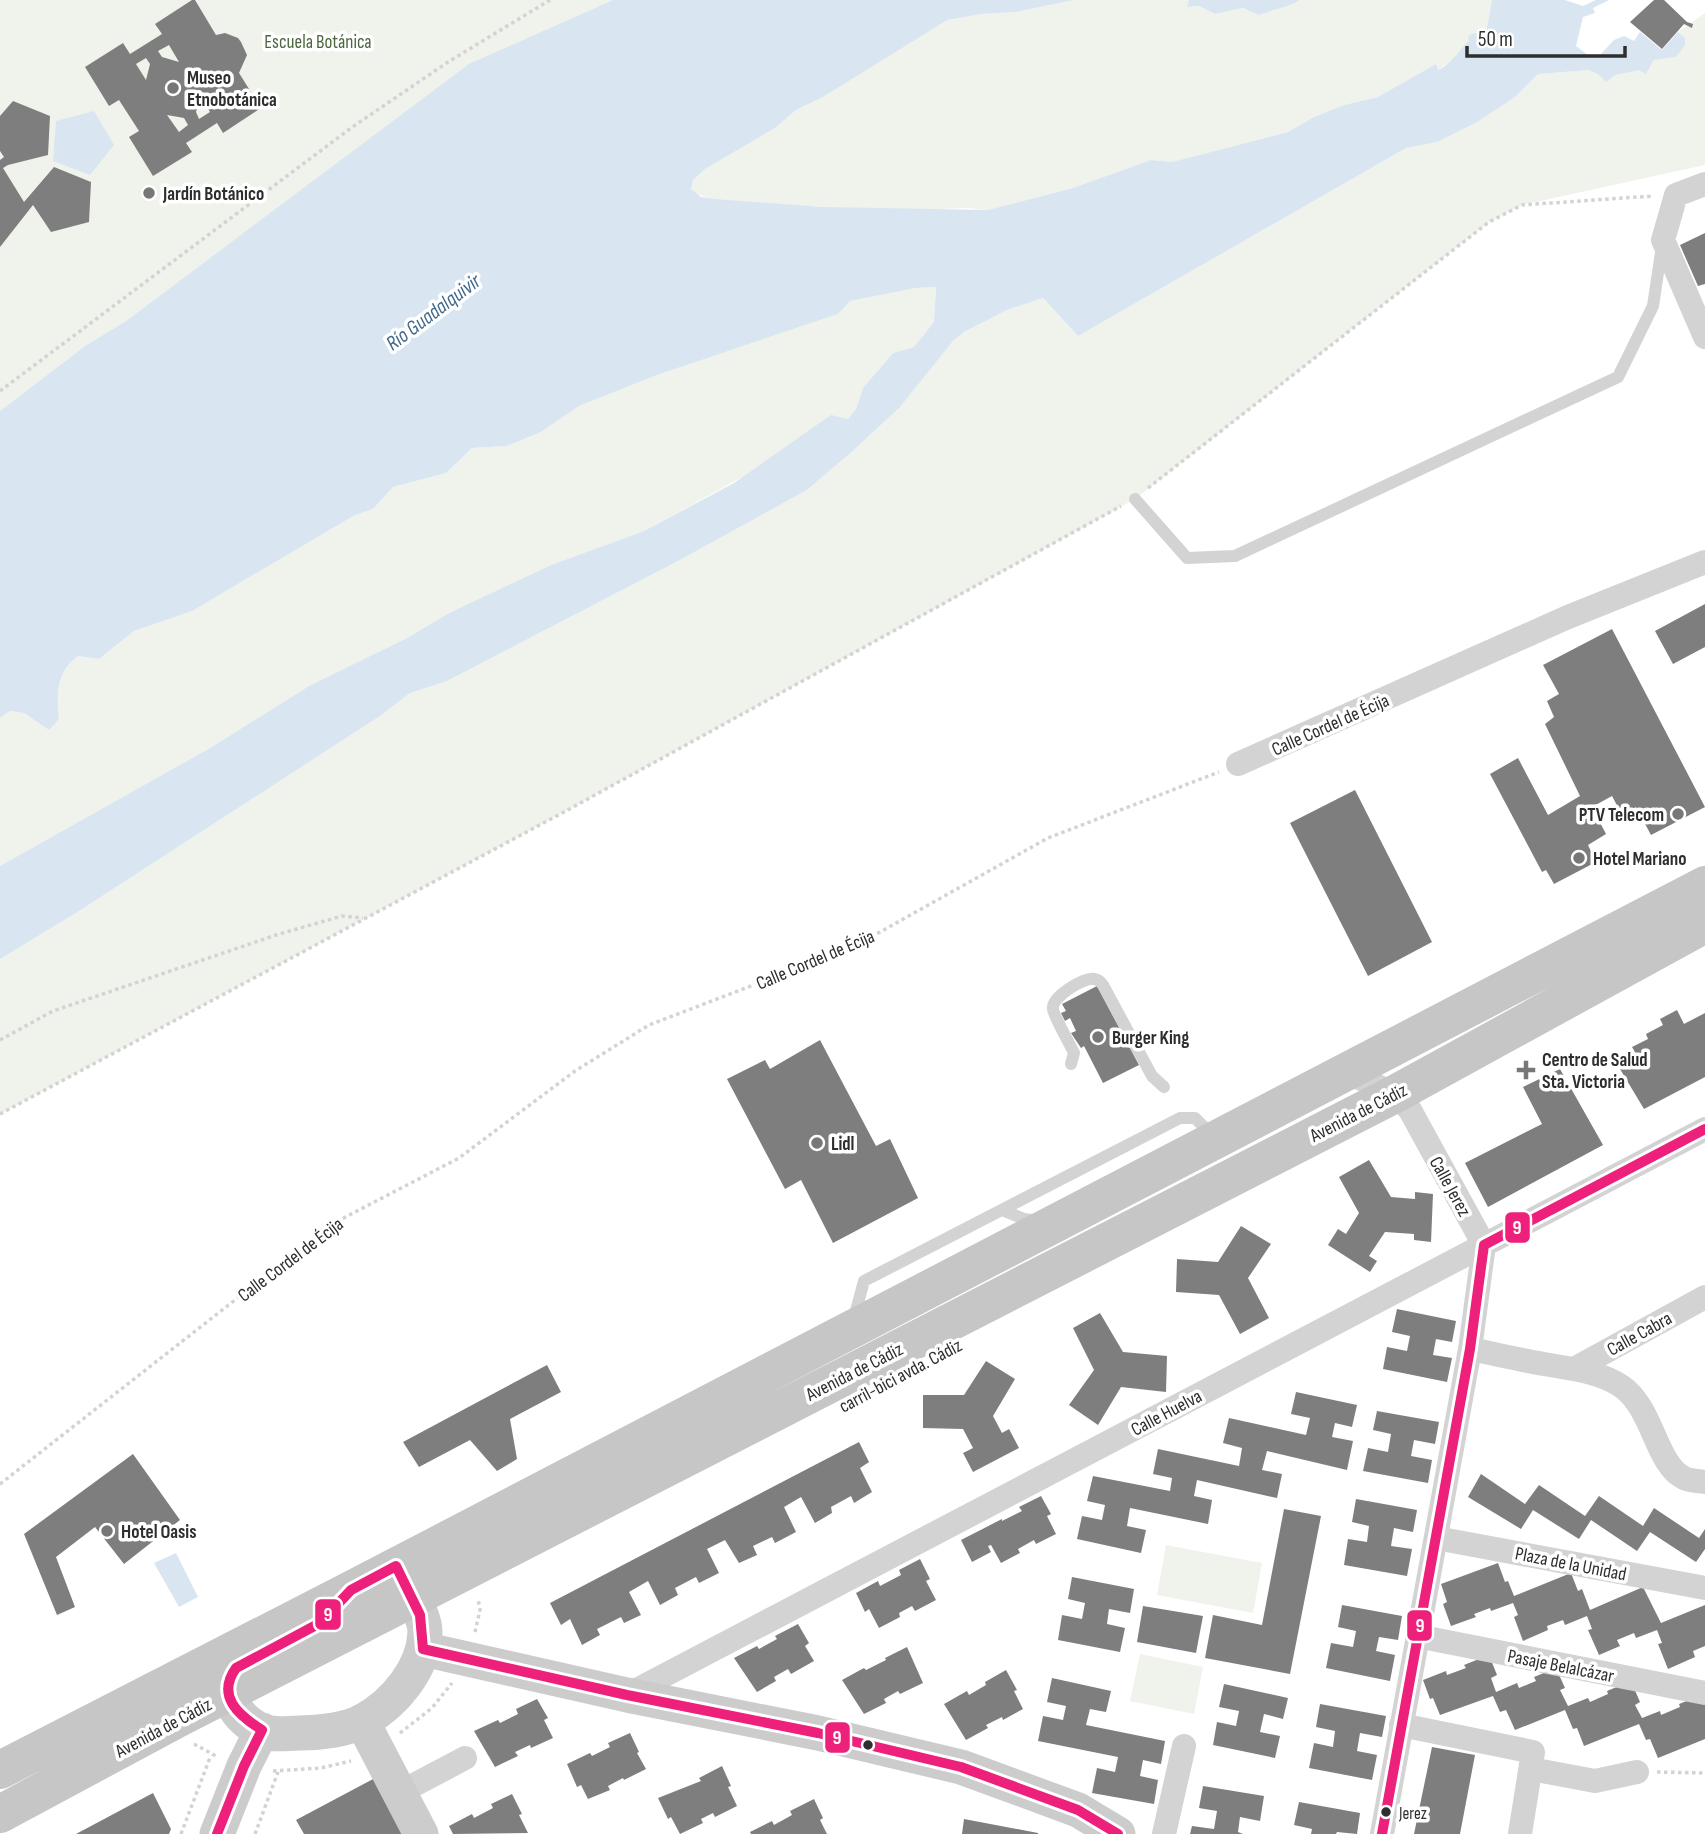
<svg xmlns="http://www.w3.org/2000/svg" width="1705" height="1834" viewBox="0 0 1705 1834" font-family="'Sofia Sans Condensed',sans-serif">
	<rect width="100%" height="100%" fill="#fff"/>
	<!-- green -->
	<path fill="#eff3ec" d="M0,0H613L469,65L126,321L85,346L0,411Z
		M1074,0H1189L1188,7L1199,6L1215,14L1243,8L1259,15C1274,9 1287,8 1300,0H1492L1487,28L1469,40L1460,54L1438,70L1435,65L1378,97L1344,105L1314,117L1288,132L1172,162L1151,160L1073,188L988,210L967,208C903,211 839,208 776,204C748,202 714,206 691,190L693,180L705,169L775,128L796,110L823,97L947,19L981,14L1016,12Z
		M1705,13V165L1522,205L1489,222L1135,499L564,812L0,1114V959L76,913L380,716L410,693L447,681L678,561L807,490L855,449L900,407L953,341L964,332L1007,310L1043,298L1078,336L1406,148L1437,142L1515,97L1538,74L1589,70L1599,74L1615,75L1639,69L1646,74L1654,60L1676,57L1685,38L1678,32Z
		M936,287L934,322L914,347L893,353L863,388L856,409L848,419L644,531L551,565L449,613L407,638L309,686L210,748L0,866V718L10,711L24,713L49,730L59,719C56,694 57,672 78,656L99,659L134,631L192,611L355,515L373,509L393,487L446,473L472,448L507,446L541,432L579,406L657,375L838,314L850,301L916,288Z
		M1166,1545L1262,1563L1253,1613L1157,1595Z
		M1140,1654L1203,1667L1194,1714L1130,1701Z"/>
	<!-- water -->
	<path fill="#d9e5f0" d="M613,0H1074L1016,12L981,14L947,20L823,97L796,110L775,128L705,169L693,180L691,189L701,197L714,199L824,207L988,210L1073,188L1151,160L1172,162L1288,132L1314,117L1344,105L1378,97L1436,64L1438,70C1452,63 1459,51 1469,40L1468,36L1474,33L1478,34L1487,28L1492,0H1565L1583,6L1596,0H1609L1593,8L1595,13L1583,17L1576,46L1589,56L1600,55L1614,40L1624,36L1634,41L1640,32L1662,50L1678,32L1685,38V45L1676,57L1654,60L1646,74L1639,70L1615,75L1606,82L1598,74L1589,70L1538,74L1515,97L1477,122L1437,142L1406,148L1078,336L1043,298L1007,310L964,332L953,341L900,407L855,449L807,490L678,561L447,681L410,693L380,716L76,913L0,959V866L210,748L309,686L407,638L449,613L551,565L644,531L734,483L831,415L848,419L856,409L863,388L893,353L914,347L934,322L936,287L916,288L850,301L838,314L657,375L579,406L541,432L507,446L472,448L446,473L393,487L373,509L355,515L192,611L134,631L99,659L78,656C57,671 56,694 59,719L49,730L24,713L10,711L0,718V411L85,346L126,321L469,64Z
		M1189,0H1300C1287,8 1274,9 1259,15L1243,8L1215,14L1199,6L1187,7Z
		M94,111L114,145L90,175L53,161L56,121Z
		M176,1553L198,1597L179,1607L154,1563Z"/>
	<!-- building -->
	<path fill="#7e7e7e" fill-rule="evenodd" d="M192,0H195L216,35L225,33L238,38L241,42L247,55L239,73L261,108L223,133L217,123L186,143L192,152L153,176L129,137L139,131L119,100L109,106L85,67L123,43L130,54L162,34L155,24ZM169,45L179,62L162,57L158,51ZM146,58L150,64L146,80L136,64ZM200,96L210,112L199,119L196,112ZM167,115L184,118L188,125L179,132Z
		M1654,0H1664L1687,22L1693,24L1692,28L1684,24L1662,49L1630,22Z
		M13,101L50,116L48,155L8,165L3,168L24,202L54,167L91,182L89,222L51,232L33,205L0,247V160L4,157L0,151V116Z
		M1705,233V284L1698,286L1680,245Z
		M1705,604V647L1673,664L1655,631Z
		M1612,629L1705,807L1651,835L1636,807L1622,815L1612,796L1592,807L1606,834L1588,845L1596,862L1554,884L1546,870L1542,872L1490,774L1518,758L1548,815L1580,796L1545,724L1554,717L1547,701L1559,694L1543,665Z
		M1355,790L1432,942L1368,976L1290,823Z
		M1097,986L1139,1065L1103,1083L1084,1046L1081,1048L1071,1033L1076,1031L1070,1018L1065,1021L1061,1013L1066,1011L1062,1004Z
		M1677,1010L1684,1024L1705,1013V1077L1644,1109L1617,1064L1636,1054L1632,1047L1648,1039L1646,1034L1663,1025L1660,1019Z
		M820,1040L876,1146L890,1139L918,1198L833,1243L801,1180L785,1189L727,1079L765,1060L770,1069Z
		M1560,1069L1603,1145L1488,1207L1465,1163L1542,1124L1523,1087Z
		M1369,1160L1391,1197L1415,1199V1192L1433,1194L1431,1242L1414,1240V1234L1385,1232L1369,1256L1377,1261L1370,1272L1328,1245L1338,1229L1346,1234L1359,1213L1339,1177Z
		M1241,1226L1271,1244L1248,1278L1269,1318L1240,1334L1219,1295L1176,1292L1177,1259L1218,1262Z
		M1397,1309L1456,1321L1452,1342L1436,1339L1433,1355L1452,1358L1447,1382L1383,1369L1387,1347L1407,1351L1410,1336L1392,1332Z
		M1100,1313L1123,1352L1167,1356L1166,1392L1121,1387L1098,1425L1069,1405L1094,1370L1073,1328Z
		M986,1361L1015,1379L993,1416L1002,1433L1009,1429L1019,1448L973,1472L963,1453L973,1448L963,1429L923,1428V1395H964Z
		M547,1365L561,1392L510,1419L517,1459L497,1471L470,1440L419,1467L403,1442Z
		M1296,1392L1357,1405L1352,1427L1335,1423L1332,1437L1353,1441L1347,1470L1267,1451L1262,1470L1282,1474L1277,1498L1197,1480L1194,1496L1212,1500L1208,1524L1130,1508L1127,1526L1146,1530L1141,1553L1077,1539L1082,1516L1102,1520L1105,1505L1087,1501L1093,1476L1170,1491L1172,1478L1153,1474L1158,1449L1239,1466L1242,1448L1223,1443L1229,1418L1306,1435L1310,1418L1291,1414Z
		M1377,1411L1439,1422L1435,1444L1414,1440L1411,1456L1432,1460L1428,1483L1363,1471L1368,1448L1388,1452L1391,1434L1373,1430Z
		M859,1442L869,1462L860,1468L872,1492L854,1503L851,1496L831,1507L832,1513L815,1523L801,1497L784,1507L796,1532L775,1543L772,1537L753,1546L757,1555L739,1563L725,1540L707,1549L719,1573L699,1583L696,1577L675,1588L678,1595L660,1605L648,1581L629,1592L641,1615L624,1623L621,1617L597,1629L600,1635L582,1645L570,1619L561,1625L550,1603Z
		M133,1454L180,1520L124,1564L95,1527L56,1557L75,1607L57,1615L24,1534Z
		M1481,1474L1525,1504L1539,1485L1585,1516L1599,1496L1643,1526L1654,1508L1699,1538L1705,1529V1549L1696,1562L1650,1532L1637,1551L1591,1520L1579,1539L1533,1510L1521,1529L1468,1497Z
		M1041,1496L1051,1514L1047,1516L1056,1534L1036,1544L1034,1540L1018,1549L1020,1553L1001,1563L991,1545L988,1546L991,1552L972,1562L961,1540L1002,1519V1521L1022,1511L1019,1507Z
		M1356,1499L1417,1510L1413,1532L1394,1528L1391,1546L1412,1549L1407,1576L1344,1565L1348,1539L1367,1542L1369,1526L1352,1522Z
		M1284,1509L1321,1516L1290,1674L1205,1658L1213,1615L1262,1625Z
		M920,1559L930,1579L926,1581L936,1600L915,1611L912,1606L899,1613L900,1617L879,1628L869,1609L865,1612L856,1593L878,1581L880,1586L901,1575L899,1570Z
		M1498,1563L1505,1582L1508,1581L1514,1596L1571,1573L1578,1591L1582,1589L1590,1610L1643,1587L1661,1623L1705,1605V1646L1693,1651L1695,1657L1668,1669L1658,1644L1662,1643L1657,1630L1636,1638L1634,1633L1617,1640L1620,1646L1599,1655L1588,1630L1592,1629L1587,1616L1565,1625L1563,1620L1547,1626L1548,1630L1523,1641L1514,1617L1518,1615L1513,1603L1491,1611L1490,1608L1474,1614L1476,1617L1451,1626L1443,1604L1447,1602L1441,1584Z
		M1072,1577L1134,1589L1130,1613L1109,1609L1107,1624L1125,1628L1120,1652L1058,1640L1062,1615L1082,1619L1085,1603L1068,1599Z
		M1342,1605L1402,1616L1398,1640L1379,1637L1376,1651L1395,1655L1390,1681L1326,1668L1331,1643L1353,1647L1356,1631L1338,1627Z
		M1143,1606L1203,1616L1196,1653L1137,1642Z
		M798,1624L809,1643L805,1646L814,1661L791,1674L788,1669L774,1677L776,1681L757,1692L734,1658L757,1646L759,1649L777,1639L775,1636Z
		M907,1647L923,1683L900,1694L898,1691L884,1699L886,1703L864,1714L842,1680L864,1668L866,1670L886,1660L885,1658Z
		M1489,1655L1497,1675L1491,1678L1496,1692L1517,1683L1519,1688L1536,1681L1534,1677L1556,1668L1565,1688L1560,1690L1568,1706L1588,1698L1590,1702L1608,1694L1607,1691L1631,1681L1640,1702L1635,1705L1642,1718L1660,1711L1661,1715L1680,1707L1679,1704L1702,1695L1705,1701V1739L1658,1758L1650,1739L1646,1740L1639,1724L1584,1746L1577,1728L1573,1729L1565,1710L1515,1730L1506,1710L1500,1712L1493,1696L1440,1715L1433,1698L1430,1699L1423,1680L1446,1671L1447,1675L1466,1668L1464,1665Z
		M1006,1670L1017,1690L1014,1691L1023,1709L1003,1720L1002,1717L986,1725L988,1728L966,1740L944,1704L967,1691L969,1695L986,1685L985,1682Z
		M1052,1678L1111,1691L1106,1712L1090,1709L1086,1725L1165,1741L1161,1764L1143,1760L1140,1776L1158,1780L1154,1804L1092,1793L1097,1768L1115,1772L1118,1757L1038,1741L1043,1716L1063,1720L1066,1706L1047,1702Z
		M1224,1684L1288,1698L1283,1719L1264,1714L1260,1732L1280,1736L1275,1758L1213,1745L1217,1722L1236,1726L1239,1711L1219,1707Z
		M537,1699L548,1718L544,1720L553,1738L531,1748L530,1745L515,1752L518,1756L495,1767L474,1731L498,1720L500,1723L518,1714L516,1709Z
		M1320,1704L1386,1716L1382,1737L1360,1733L1357,1751L1377,1755L1372,1780L1309,1768L1314,1743L1333,1747L1335,1731L1316,1727Z
		M630,1733L639,1752L637,1753L646,1769L624,1780L623,1778L608,1786L610,1790L588,1799L581,1785L577,1787L567,1764L590,1753L592,1756L610,1747L608,1743Z
		M1432,1747L1475,1755L1460,1834H1414Z
		M722,1766L731,1786L728,1787L737,1806L715,1817L713,1813L701,1819L703,1823L680,1834L671,1817L668,1819L658,1798L701,1781L699,1778Z
		M375,1778L404,1834H304L296,1820Z
		M1203,1786L1264,1796L1260,1821L1240,1817L1238,1832L1243,1834H1190L1192,1826L1214,1829L1217,1811L1199,1808Z
		M153,1793L171,1829L169,1834H76Z
		M512,1794L522,1814L519,1815L528,1833L453,1834L449,1826L472,1814L474,1818L493,1808L491,1804Z
		M814,1799L823,1818L820,1820L827,1834H751L750,1832L772,1821L774,1825L792,1815L790,1811Z
		M1299,1802L1360,1813L1357,1834L1337,1832L1336,1834H1311L1312,1829L1294,1825Z
		M964,1819L1038,1833V1834H962Z"/>
	<g fill="none" stroke-linecap="round" stroke-linejoin="round">
		<!-- path -->
		<path stroke="#d3d3d3" stroke-width="3.5" stroke-dasharray="3.5 3.5" stroke-linecap="butt" d="M0,391L351,128L448,62L550,0
			M1148,488L1489,222L1522,205L1653,196
			M0,1040L53,1011L276,935L342,916L363,918
			M0,1114L564,812L1121,506
			M0,1484L332,1224L459,1158L575,1071L649,1025L855,946L1048,838L1219,772
			M475,1632L480,1610L478,1598
			M400,1733L432,1708L452,1683
			M194,1744L218,1757
			M273,1771L321,1768L351,1761
			M1657,1772L1705,1773
			M181,1834L211,1755
			M255,1834L278,1772"/>
		<!-- lane -->
		<path stroke="#d3d3d3" stroke-width="12" d="M1135,499L1187,558L1235,556L1618,377L1653,306L1662,246
			M1071,1064L1074,1053C1070,1044 1054,1017 1053,1009C1051,997 1084,977 1094,979C1099,980 1100,981 1103,985L1152,1076L1164,1087
			M1002,1210L1024,1219L1039,1221
			M854,1318L864,1281L1180,1118H1195L1212,1135"/>
		<!-- street -->
		<path stroke="#d3d3d3" stroke-width="24" d="M1705,184L1676,195L1663,240L1705,337
			M1238,764L1568,617L1705,562
			M1346,1072L1395,1094L1410,1110L1484,1245L1470,1349L1382,1834
			M1470,1349C1495,1354 1520,1360 1544,1364C1571,1369 1598,1371 1621,1386C1653,1407 1656,1465 1684,1478C1690,1481 1699,1481 1705,1482
			M1574,1369L1705,1297
			M1436,1538L1705,1588
			M1417,1636L1705,1693
			M627,1695L1705,1129
			M1401,1725L1533,1752L1520,1834
			M1531,1769L1595,1781L1637,1772
			M399,1793L465,1758
			M1164,1834L1184,1746"/>
		<!-- secondary -->
		<path stroke="#ccc" stroke-width="35" d="M423,1649L627,1695L818,1733L961,1767L1078,1810L1118,1834
			M227,1693C234,1710 245,1724 263,1731C275,1736 287,1733 300,1733C319,1733 346,1730 363,1721C394,1704 424,1669 425,1632C425,1620 418,1608 413,1597
			M362,1721L421,1834
			M217,1834L244,1766L262,1730"/>
		<!-- primary -->
		<path stroke="#c6c6c6" stroke-width="38" d="M0,1770L351,1590L1705,885
			M0,1814L175,1720L1395,1094L1705,924"/>
		<defs>
			<path id="bus-1" d="M217,1834L244,1766L262,1730C238,1715 216,1696 236,1668L320,1623L351,1590L396,1566L420,1615L423,1649L627,1695L818,1733L961,1767L1078,1810L1118,1834
				M1382,1834L1470,1349L1484,1245L1705,1129"/>
		</defs>
		<!-- bus-1 casing -->
		<use href="#bus-1" stroke="#fff" stroke-width="16"/>
		<!-- bus-1 -->
		<use href="#bus-1" stroke="#ed207b" stroke-width="10"/>
	</g>
	<!-- markers -->
	<g fill="#777" stroke="#fff" stroke-width="2.5">
		<circle cx="173" cy="88" r="7"/>
		<circle cx="149" cy="193" r="7"/>
		<circle cx="1678" cy="814" r="7"/>
		<circle cx="1579" cy="858" r="7"/>
		<circle cx="1098" cy="1037" r="7"/>
		<path d="M1522.5 1059.5h7v7h7v7h-7v7h-7v-7h-7v-7h7z"/>
		<circle cx="817" cy="1143" r="7"/>
		<circle cx="107" cy="1531" r="7"/>
	</g>
	<g fill="#2e2e2e" stroke="#fff" stroke-width="2.5">
		<circle cx="868" cy="1745" r="6"/>
		<circle cx="1386" cy="1812" r="6"/>
	</g>
	<g text-anchor="middle" stroke-width="7" stroke-linejoin="round" paint-order="stroke">
		<!-- bus labels -->
		<g font-size="17" fill="#2e2e2e" stroke="#fff" text-anchor="start">
			<text x="1399" y="1819">Jerez</text>
		</g>
		<!-- park labels -->
		<g font-size="19" fill="#4d673e" stroke="#fff">
			<text x="318" y="48">Escuela Botánica</text>
		</g>
		<!-- poi labels -->
		<g font-size="19" font-weight="bold" fill="#2e2e2e" stroke="#fff" text-anchor="start">
			<text x="187" y="84">Museo<tspan x="187" dy="22">Etnobotánica</tspan></text>
			<text x="163" y="200">Jardín Botánico</text>
			<text x="1664" y="821" text-anchor="end">PTV Telecom</text>
			<text x="1593" y="865">Hotel Mariano</text>
			<text x="1112" y="1044">Burger King</text>
			<text x="1542" y="1066">Centro de Salud<tspan x="1542" dy="22">Sta. Victoria</tspan></text>
			<text x="831" y="1150">Lidl</text>
			<text x="121" y="1538">Hotel Oasis</text>
		</g>
		<!-- street labels -->
		<g font-size="19" fill="#2e2e2e" stroke="#fff">
			<text transform="translate(1330 724) rotate(-24)" y="7">Calle Cordel de Écija</text>
			<text transform="translate(815 959) rotate(-23)" y="7">Calle Cordel de Écija</text>
			<text transform="translate(1358 1112) rotate(-27)" y="7">Avenida de Cádiz</text>
			<text transform="translate(1451 1186) rotate(61)" y="7">Calle Jerez</text>
			<text transform="translate(290 1259) rotate(-37)" y="7">Calle Cordel de Écija</text>
			<text transform="translate(1639 1333) rotate(-29)" y="7">Calle Cabra</text>
			<text transform="translate(854 1371) rotate(-27)" y="7">Avenida de Cádiz</text>
			<text transform="translate(900 1375) rotate(-28)" y="7">carril-bici avda. Cádiz</text>
			<text transform="translate(1166 1412) rotate(-28)" y="7">Calle Huelva</text>
			<text transform="translate(1571 1563) rotate(11)" y="7">Plaza de la Unidad</text>
			<text transform="translate(1561 1665) rotate(11)" y="7">Pasaje Belalcázar</text>
			<text transform="translate(163 1727) rotate(-28)" y="7">Avenida de Cádiz</text>
		</g>
		<!-- water labels -->
		<g font-size="21" font-style="italic" fill="#40688b" stroke="#fff">
			<text transform="translate(433 312) rotate(-37)" y="7">Río Guadalquivir</text>
		</g>
	</g>
	<g stroke="#fff" stroke-width="2.5">
		<rect x="1504" y="1211" width="27" height="33" rx="7" fill="#ed207b"/>
		<rect x="314" y="1598" width="28" height="33" rx="7" fill="#ed207b"/>
		<rect x="1406" y="1609" width="27" height="33" rx="7" fill="#ed207b"/>
		<rect x="824" y="1721" width="27" height="33" rx="7" fill="#ed207b"/>
	</g>
	<g font-size="19" text-anchor="middle" font-weight="bold" fill="#fff">
		<text x="1517" y="1234">9</text>
		<text x="328" y="1621">9</text>
		<text x="1420" y="1632">9</text>
		<text x="837" y="1744">9</text>
	</g>
	<!-- scale -->
	<path d="M1467 46v10h158v-10" fill="none" stroke="#2e2e2e" stroke-width="3.5"/>
	<text x="1478" y="46" font-size="21" fill="#2e2e2e" stroke="#ffffff" stroke-width="5" paint-order="stroke">50 m</text>
</svg>
